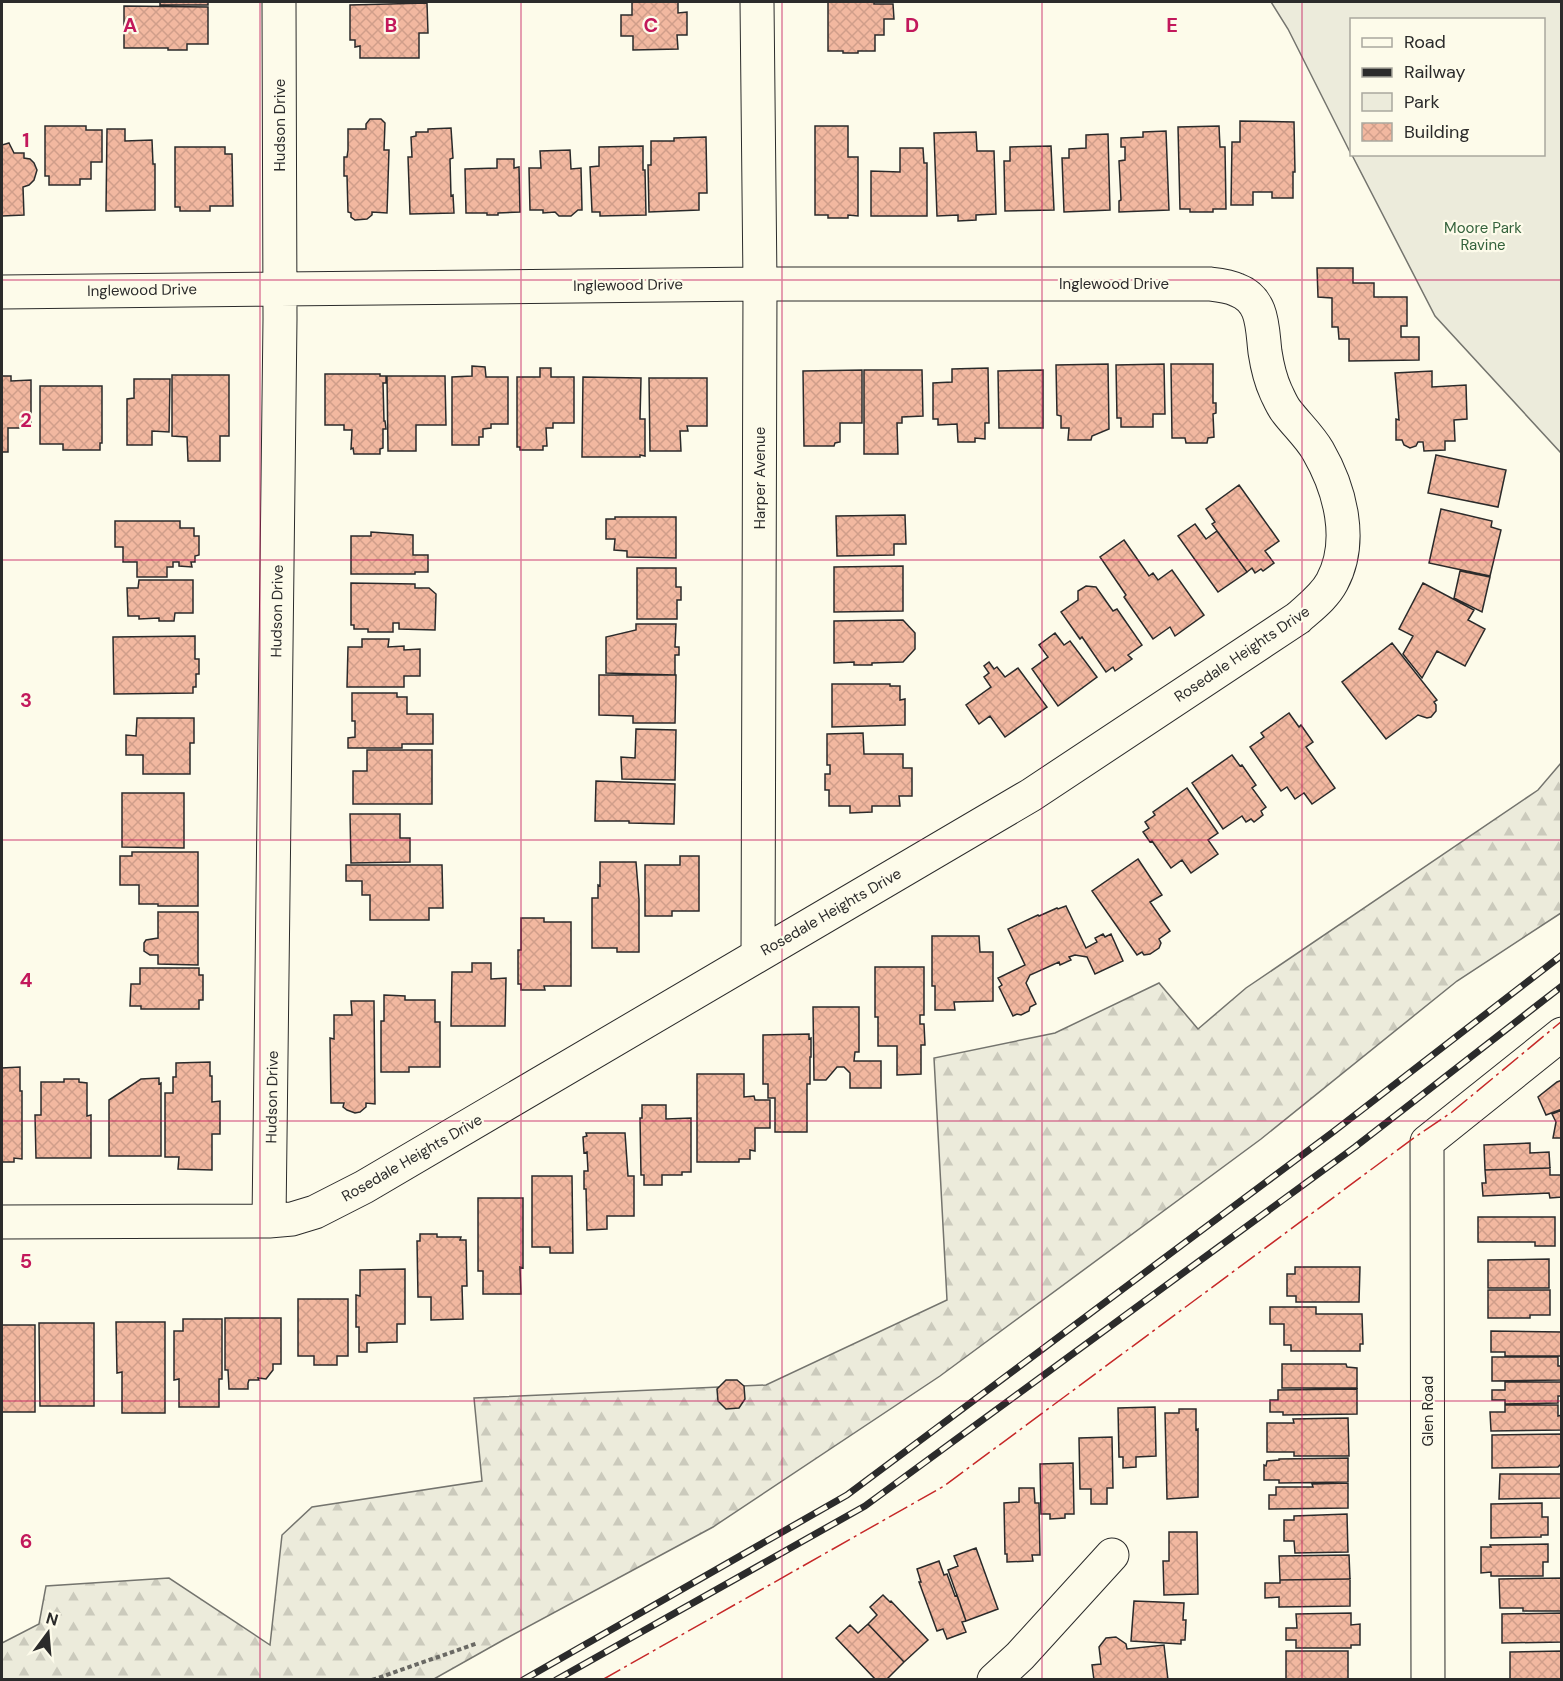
<svg xmlns="http://www.w3.org/2000/svg" width="1563" height="1681" viewBox="0 0 1563 1681" font-family="'DM Sans',sans-serif">
	<defs>
		<pattern id="forest-firs" width="22" height="20" patternUnits="userSpaceOnUse" patternTransform="scale(1.5)"><rect width="22" height="20" fill="#ecebdb"/><path d="M5 1l3.5 6h-7zM16 11l3.5 6h-7z" fill="#cbcabc"/></pattern>
		<pattern id="building-cross-hatch" width="8" height="8" patternUnits="userSpaceOnUse" patternTransform="scale(1.5)"><rect width="8" height="8" fill="#f2b8a0"/><path d="M0 0l8 8M0 8l8-8" fill="none" stroke="#d09e8a"/></pattern>
	</defs>
	<rect width="100%" height="100%" fill="#fdfbea"/>
	<!-- forest -->
	<path fill="url(#forest-firs)" stroke="#74746e" stroke-width="1.5" d="M1561,763V913L1457,981L1261,1139L940,1376L713,1527L505,1639L434,1679H2V1643L39,1624L46,1586L169,1578L270,1645L282,1535L312,1507L482,1481L474,1398L766,1385L947,1300L934,1058L1055,1033L1159,983L1198,1029L1246,988L1538,790Z"/>
	<!-- green -->
	<path fill="#ecebdb" stroke="#74746e" stroke-width="1.5" d="M1271,2H1561V453L1435,316L1352,155L1544,154V20H1352L1351,154L1288,29Z"/>
	<!-- building -->
	<path fill="url(#building-cross-hatch)" stroke="#2b2b2b" stroke-width="1.5" d="M160,2H208V5H160Z
		M632,2H678V13L687,12V35H677L678,49L633,50V36H621V15H632Z
		M828,2H874V4H893L894,19H884V35H875V51H858V53H843V51H828Z
		M427,3L428,33H419V58H360V46L355,47V40H350V5Z
		M124,6L208,7V44H187V50H168V48H124Z
		M370,119H381L385,123L384,150H389L387,213L372,212V215L367,219L355,220L351,217V213L348,212L347,176H344V157H347L348,150V129H366V124Z
		M1240,121L1294,122L1295,172H1293V198H1272V192H1253V205H1231L1232,142H1240Z
		M45,126H86V130H102V162H91V179H80V185H49V176H45Z
		M815,126H848V157H858V216L848,215V218H828V215H815Z
		M1219,126L1220,147H1225L1226,209H1213V212H1190V209H1180L1178,127Z
		M451,128L453,158L450,159L451,196L453,195L454,213L410,214L408,157H412L411,137L416,136V132H428V129Z
		M107,129H125V141L152,140L153,164H155V210L106,211Z
		M1166,131L1169,210L1119,212V201L1121,200L1119,161L1125,160V147H1121V138L1143,137V132Z
		M976,132L977,151H994L996,214L976,215V220L958,221V215L937,216L934,133Z
		M1108,134L1110,210L1064,212L1062,158H1069V149L1086,148V135Z
		M706,137L707,193H699V210L649,212L648,165H651V141H674V138Z
		M9,143L14,153H24V158L30,159L34,163L37,170L34,180L29,185L23,187L24,215L2,216V145Z
		M643,146V170H645L646,215L600,216V212H592L590,167L599,166V147Z
		M1051,146L1054,210L1005,211L1004,161H1010V147Z
		M175,147H225V154H232L233,206H210V211H180V207H175Z
		M900,148H923L924,163H927V216H871V171L900,172Z
		M570,150L571,169L581,168L582,210H578L571,216H559L555,212L543,213V210H530L529,168H541L540,151Z
		M497,159H514V168L519,167L520,212L498,213V215H487V213H466L465,169L497,168Z
		M1317,268H1353V283H1374V297H1407V326H1401V337H1419V360L1349,361V339H1339L1338,327H1332V298L1318,297Z
		M1108,364L1109,429L1092,436L1091,440H1068L1069,428H1061V416L1057,415L1056,365Z
		M1164,364L1165,414H1153V427H1121V418H1117L1116,365Z
		M1171,364H1213V403H1216V413L1213,414L1214,437L1208,438L1207,443H1186L1185,438H1172Z
		M472,366L485,367L486,377H508V424H491V428L483,429V437H479V445H452V377L472,376Z
		M540,368H551V377H574V423H553V428H546L547,446H543V450H520V447H517V377H540Z
		M988,368L989,423H985V439L975,438V442H958L957,424L938,425V419H933V383L952,382V369Z
		M862,370V423H840V442L835,443L834,446H804L803,371Z
		M864,370H922L923,416L902,417V423H897L898,454H864Z
		M1043,370V428H999L998,371Z
		M1432,371V387L1466,385L1467,419L1454,420L1455,441H1445V450L1424,451L1423,442H1418L1416,446L1410,448L1404,445L1402,440H1396V419L1399,420L1395,373Z
		M325,374H380V376H386V383H383L384,421H385L386,429H383V448L380,449V454H354L353,448L351,449L352,430H344V425H325Z
		M172,375H229V436H220V461H188L187,437L172,436Z
		M2,376H11V381L31,380V428H8V452H2Z
		M387,376H445L446,425H416V451H388Z
		M583,377L641,378L640,419H645V456L640,455V457H582Z
		M649,378H707V426H687L688,431H680L681,451H650Z
		M134,379H170L169,432L152,431V445H127V399L134,398Z
		M40,386H102V443H100V450H63V444H40Z
		M1436,455L1506,470L1498,507L1428,493Z
		M1239,485L1279,541L1265,551L1274,563L1263,571L1261,569L1255,573L1252,568L1247,572L1212,524L1215,522L1206,509Z
		M1441,509L1492,521L1491,527L1501,530L1490,576L1429,563Z
		M905,515L906,544H894V555L837,556L836,516Z
		M615,517H676V558L627,557V551L614,550L615,539H606V519H615Z
		M115,521H180V528H194V536H199V555L195,556V562H191L192,567L179,566V562H173V567H167V577H137V562H123V547H115Z
		M1195,524L1206,539L1217,531L1247,572L1218,592L1178,536Z
		M371,532L413,535V555H428V572H415V574H351V536H371Z
		M1124,540L1149,576L1153,573L1158,580L1172,570L1204,615L1175,636L1170,627L1153,639L1124,597L1126,595L1100,557Z
		M903,566V611L834,612V567Z
		M637,568H676V587H681V600H677V619H637Z
		M1460,571L1490,577L1482,612L1454,598Z
		M139,580H193V613H175L174,621H159V618L139,619V616H128L127,588H138Z
		M351,583L415,584V588H429L436,594L435,630L399,629V623H393V632H368V629H354V625H351Z
		M1423,583L1474,610L1468,620L1485,629L1465,666L1437,651L1422,678L1403,654L1413,636L1399,629Z
		M1086,586L1096,587L1113,611L1117,609L1142,645L1128,655L1132,659L1115,671L1113,667L1106,672L1082,637L1080,639L1061,612L1078,600V591Z
		M903,620L915,633V649L903,662L872,663V665H854V662L834,663V621Z
		M636,624H676L675,647H679V655H675V675L606,673V637L636,630Z
		M1055,633L1064,645L1070,641L1097,677L1058,706L1032,669L1048,657L1039,645Z
		M195,636V659H199V674H196V687H193V693L114,694L113,637Z
		M362,639H389L388,647L404,646V650L420,649V676H404V687H347L348,647H362Z
		M1392,643L1437,700L1434,702L1436,705V711L1431,717L1427,718L1418,715L1386,739L1342,682Z
		M989,662L994,669L997,667L1005,677L1018,668L1047,707L1005,737L990,716L979,724L966,705L991,687L984,677L989,673L984,666Z
		M599,675H676L675,723H633V716L599,715Z
		M832,684H890V686H900V700L905,699V725L832,727Z
		M352,693H397V697H407V714H433V744H402V748H348V738L355,737V721H352Z
		M1289,713L1299,727L1301,725L1313,742L1306,747L1335,788L1312,804L1304,793L1295,799L1287,787L1281,791L1250,747L1264,737L1261,733Z
		M137,718H194V743H190V774H143V755H126V735L136,736Z
		M636,729L676,730L675,780L622,779L621,757L635,758Z
		M863,733L864,754H903V768H912V796H899L900,806H872V812L850,813V806H829V790H825V774H830V765H827V734Z
		M367,750H432V804H353V771H367Z
		M1232,755L1240,766L1242,765L1256,785L1252,788L1266,807L1261,811L1263,815L1254,822L1251,819L1246,822L1242,816L1223,829L1192,783Z
		M596,781L675,784L674,824L629,823V821H595Z
		M1187,788L1218,833L1208,840L1218,854L1191,873L1182,860L1171,868L1152,841L1150,842L1143,832L1149,828L1145,822L1155,815L1153,812Z
		M122,793H184V848L122,847Z
		M350,814H400V838H410V862L351,863Z
		M132,852H198V906H158V904H139V885H120V856H132Z
		M680,856H699V911H672V916H645V865H680Z
		M1138,859L1162,895L1150,902L1170,931L1159,939L1161,943L1159,948L1150,954L1144,955L1142,952L1137,955L1092,891Z
		M600,862H636L639,899V952H617V948H592V898H598V885L600,886Z
		M346,865H442L443,908H429V920H370V895H362V881H346Z
		M1066,906L1086,948L1097,942L1095,938L1103,934L1105,937L1111,934L1123,961L1095,974L1087,957L1075,955L1069,957L1071,960L1060,965L1059,962L1030,975L1026,983L1036,1004L1030,1007L1029,1011L1021,1015L1017,1014L1013,1016L999,987L1002,985L998,978L1025,965L1008,929L1038,915L1039,916L1057,908L1058,909Z
		M158,912H198V965L158,964V955H150L144,951V943L146,940L158,938Z
		M521,918H544V922H571V986H544L545,990H521V984H518V950H521Z
		M932,936H979L980,952H993V1001L954,1002L955,1010H935V986H932Z
		M472,963H491V979L506,978L505,1026H451L452,972H472Z
		M875,967H924V1015H920V1024H924L925,1045H921V1074L897,1075V1046H878V1017H875Z
		M140,968H199V975H203V1000H199V1009H141V1006H130L131,984H140Z
		M384,995L405,996V1000H435V1022H440V1067H409V1072H381V1021H384Z
		M351,1001H374L375,1104L366,1103V1107L360,1112L355,1113L347,1110L343,1107L344,1103H331L330,1038L334,1039V1015H352Z
		M813,1007H859V1052H855L854,1061H881V1088H850V1073L844,1067H837L826,1080H814Z
		M809,1034V1039L811,1038V1057H810V1084H807V1132H775V1098H768V1084H763V1035Z
		M210,1062V1076H212V1102L220,1101V1134H212V1170L178,1169L179,1157H165V1093H173V1077H176V1063Z
		M20,1067V1091H22V1159L14,1158V1162H2V1068Z
		M697,1074H744V1097L754,1096L755,1100H770V1128H755V1151L750,1150V1159H739V1162H697Z
		M159,1078V1084L161,1083V1156H109V1100L141,1079Z
		M64,1079H79V1082L87,1083V1116L91,1115V1158H36L35,1115H41V1082H64Z
		M1562,1080V1109L1546,1115L1538,1097L1557,1082Z
		M642,1105H666V1119L691,1118V1172H682V1175H662V1185H644V1175H641L640,1118H642Z
		M1562,1110V1138H1553L1556,1122L1552,1114Z
		M586,1133H625L628,1176H634V1216H607V1229L587,1230L586,1189H584V1171H588L587,1152L584,1153L583,1137L587,1136Z
		M1530,1143V1153L1549,1152L1550,1168L1485,1170L1484,1145Z
		M1550,1168V1175H1562V1197L1550,1198L1549,1193L1483,1196L1482,1183H1486L1485,1170Z
		M532,1176H572L573,1253H550V1247H532Z
		M478,1198H523V1268L520,1267L521,1294H483V1271H478Z
		M1478,1217H1555V1246H1535V1242H1478Z
		M420,1234H437V1237H461L460,1240H466L467,1286H462L463,1319L431,1320V1297H418L417,1241H420Z
		M1549,1259V1288H1488V1260Z
		M1295,1267H1360L1359,1302H1296V1296H1287V1274H1295Z
		M405,1269V1324H397V1342L367,1343V1352H359V1327H356V1295L360,1296V1270Z
		M1488,1290H1550V1315H1530V1318H1488Z
		M298,1299H348V1356H337V1365H314V1356H298Z
		M1270,1307H1316V1314H1362L1363,1344H1360V1351H1291V1345H1284V1324H1270Z
		M225,1318H281V1364H273V1370L266,1379L258,1378L259,1380H249L248,1383V1389H229L228,1370H225Z
		M183,1319H222V1379H219V1407H179V1379L174,1380V1331H183Z
		M116,1322H165V1413H122V1372L117,1373Z
		M39,1323H94V1406H40Z
		M2,1325H35V1412H2Z
		M1491,1331L1562,1332V1356H1505V1352H1491Z
		M1492,1357H1558V1366H1562V1380L1492,1381Z
		M1282,1364H1346L1347,1367L1357,1368V1388H1282Z
		M726,1380H737L744,1386L745,1399L739,1408L726,1409L718,1401L717,1389Z
		M1505,1382H1562V1396H1558V1403L1505,1404V1400H1492V1390H1505Z
		M1357,1389V1414L1283,1415V1412H1270V1400H1278V1390Z
		M1505,1405H1558V1416L1562,1415V1430L1491,1431L1490,1412H1505Z
		M1155,1407L1156,1456L1136,1457V1467L1123,1468V1457H1119L1118,1408Z
		M1179,1409H1196V1430L1198,1429V1497L1167,1499L1165,1413H1179Z
		M1348,1418L1349,1456H1294V1452H1267V1423H1294L1293,1419Z
		M1562,1434V1463L1558,1467L1492,1468V1435Z
		M1112,1437L1113,1488H1107V1504H1091V1489H1080L1079,1438Z
		M1348,1458V1482L1279,1483V1480H1264V1465L1266,1466L1267,1461L1279,1460V1459Z
		M1073,1463L1074,1514H1065V1518L1050,1519V1514H1041L1040,1464Z
		M1500,1474H1562V1498L1499,1499Z
		M1348,1483V1508L1269,1509V1495H1276V1487H1313L1312,1484Z
		M1019,1488H1034L1035,1503H1039L1040,1555H1032L1033,1561L1007,1562V1554H1005L1004,1503L1019,1502Z
		M1542,1503V1517H1548V1535H1541V1537L1491,1538V1504Z
		M1347,1514L1348,1552L1295,1553L1294,1541H1284V1520H1294V1516Z
		M1169,1532H1197L1198,1594L1164,1595L1163,1561H1169Z
		M1548,1544V1562H1543V1576H1491V1572L1481,1573V1547H1491L1490,1545Z
		M976,1548L998,1609L966,1621L948,1570L958,1566L954,1556Z
		M1349,1555L1350,1579L1280,1580L1279,1556Z
		M939,1561L944,1575L947,1574L955,1596L957,1595L966,1621L962,1622L966,1632L947,1639L943,1629L937,1631L919,1582H921L917,1569Z
		M1562,1578V1611H1523V1608H1500L1499,1579Z
		M1350,1579V1606L1279,1607V1597L1265,1598V1583H1280V1580Z
		M883,1595L890,1602L891,1601L928,1640L904,1662L868,1624L877,1615L870,1607Z
		M1134,1601L1184,1603L1183,1620H1186L1185,1640H1181V1644L1131,1641Z
		M1351,1613V1625L1360,1624V1645H1351V1648H1296V1640H1286V1628H1297L1296,1614Z
		M1562,1613V1642L1502,1643V1614Z
		M868,1624L904,1662L886,1680H876L836,1638L850,1625L858,1633Z
		M1116,1637L1126,1644L1127,1649L1164,1645L1168,1680H1094L1092,1665L1101,1664L1099,1647L1106,1638Z
		M1286,1651H1348V1679L1286,1680Z
		M1562,1651V1680H1510V1652Z"/>
	<g fill="none" stroke-linecap="round" stroke-linejoin="round">
		<defs>
			<path id="minor" d="M757,2L760,284L758,955
				M2,292L760,284H1210C1219,285 1229,286 1237,290C1264,300 1262,328 1265,352C1267,365 1270,379 1276,392C1279,398 1282,406 1287,412C1297,425 1310,437 1318,451C1340,489 1354,541 1332,582C1324,597 1310,607 1298,618L1031,795L364,1187L315,1212L292,1219L269,1221L2,1222
				M269,1221L280,319L279,2
				M994,1680L1020,1656L1112,1555
				M1428,1680L1427,1142L1562,1034"/>
		</defs>
		<!-- minor casing -->
		<use href="#minor" stroke="#2b2b2b" stroke-width="35"/>
		<!-- path -->
		<path stroke="#6a6964" stroke-width="4" stroke-dasharray="4.5 3" stroke-linecap="butt" d="M372,1680L478,1643"/>
		<!-- minor -->
		<use href="#minor" stroke="#fdfbea" stroke-width="33"/>
		<defs>
			<path id="rail" d="M523,1680L847,1495L1333,1132L1562,955
				M556,1680L865,1506L1355,1147L1562,986"/>
		</defs>
		<!-- rail casing -->
		<use href="#rail" stroke="#2b2b2b" stroke-width="7"/>
		<!-- rail -->
		<use href="#rail" stroke="#fdfbea" stroke-width="4.5" stroke-dasharray="14" stroke-linecap="butt"/>
		<!-- power -->
		<path stroke="#c62828" stroke-width="1.5" stroke-dasharray="21 4.5 3 4.5" stroke-linecap="butt" d="M602,1680L944,1486L1415,1137L1452,1112L1562,1021"/>
	</g>
	<!-- grid -->
	<path fill="none" stroke="#c2185b" stroke-width="1.5" stroke-opacity="0.55" d="M260,2V1680M521,2V1680M782,2V1680M1042,2V1680M1302,2V1680M2,280H1562M2,560H1562M2,840H1562M2,1121H1562M2,1401H1562"/>
	<g text-anchor="middle" stroke-width="4.5" stroke-linejoin="round" paint-order="stroke">
		<!-- street labels -->
		<g font-size="15" fill="#2b2b2b" stroke="#fdfbea">
			<text transform="translate(280 125) rotate(-90)" y="5">Hudson Drive</text>
			<text x="1114" y="289">Inglewood Drive</text>
			<text transform="translate(628 285) rotate(-1)" y="5">Inglewood Drive</text>
			<text transform="translate(142 290) rotate(-1)" y="5">Inglewood Drive</text>
			<text transform="translate(760 478) rotate(-90)" y="5">Harper Avenue</text>
			<text transform="translate(277 611) rotate(-89)" y="5">Hudson Drive</text>
			<text transform="translate(1242 654) rotate(-34)" y="5">Rosedale Heights Drive</text>
			<text transform="translate(831 912) rotate(-30)" y="5">Rosedale Heights Drive</text>
			<text transform="translate(272 1097) rotate(-89)" y="5">Hudson Drive</text>
			<text transform="translate(412 1158) rotate(-30)" y="5">Rosedale Heights Drive</text>
			<text transform="translate(1428 1411) rotate(-90)" y="5">Glen Road</text>
		</g>
		<!-- park labels -->
		<g font-size="15" fill="#34623c" stroke="#fdfbea">
			<text x="1483" y="233">Moore Park<tspan x="1483" dy="17">Ravine</tspan></text>
		</g>
	</g>
	<g font-size="20" text-anchor="middle" font-weight="bold" fill="#c2185b" stroke="#fdfbea" stroke-width="4.5" stroke-linejoin="round" paint-order="stroke">
		<text x="130" y="32">A</text>
		<text x="391" y="32">B</text>
		<text x="651" y="32">C</text>
		<text x="912" y="32">D</text>
		<text x="1172" y="32">E</text>
		<text x="26" y="147">1</text>
		<text x="26" y="427">2</text>
		<text x="26" y="707">3</text>
		<text x="26" y="987">4</text>
		<text x="26" y="1268">5</text>
		<text x="26" y="1548">6</text>
	</g>
	<!-- border -->
	<rect width="1563" height="1681" fill="none" stroke="#2b2b2b" stroke-width="6"/>
	<!-- legend -->
	<rect x="1350" y="18" width="195" height="138" fill="#fdfbea" stroke="#a9a89e" stroke-width="1.5"/>
	<rect x="1362" y="38" width="30" height="9" fill="#fdfbea" stroke="#a9a89e" stroke-width="1.5"/>
	<text x="1404" y="48" font-size="18" fill="#2b2b2b">Road</text>
	<rect x="1362" y="68" width="30" height="9" fill="#2b2b2b" stroke="#a9a89e" stroke-width="1.5"/>
	<text x="1404" y="78" font-size="18" fill="#2b2b2b">Railway</text>
	<rect x="1362" y="93" width="30" height="18" fill="#ecebdb" stroke="#a9a89e" stroke-width="1.5"/>
	<text x="1404" y="108" font-size="18" fill="#2b2b2b">Park</text>
	<rect x="1362" y="123" width="30" height="18" fill="url(#building-cross-hatch)" stroke="#a9a89e" stroke-width="1.5"/>
	<text x="1404" y="138" font-size="18" fill="#2b2b2b">Building</text>
	<!-- north arrow -->
	<g transform="translate(48 1633) rotate(16)" stroke="#fdfbea" stroke-width="4.5" paint-order="stroke">
	<path d="M0-4.5L10 22L0 15L-10 22Z" fill="#2b2b2b"/>
	<text y="-9" font-size="16" font-weight="bold" text-anchor="middle" fill="#2b2b2b">N</text>
	</g>
</svg>
